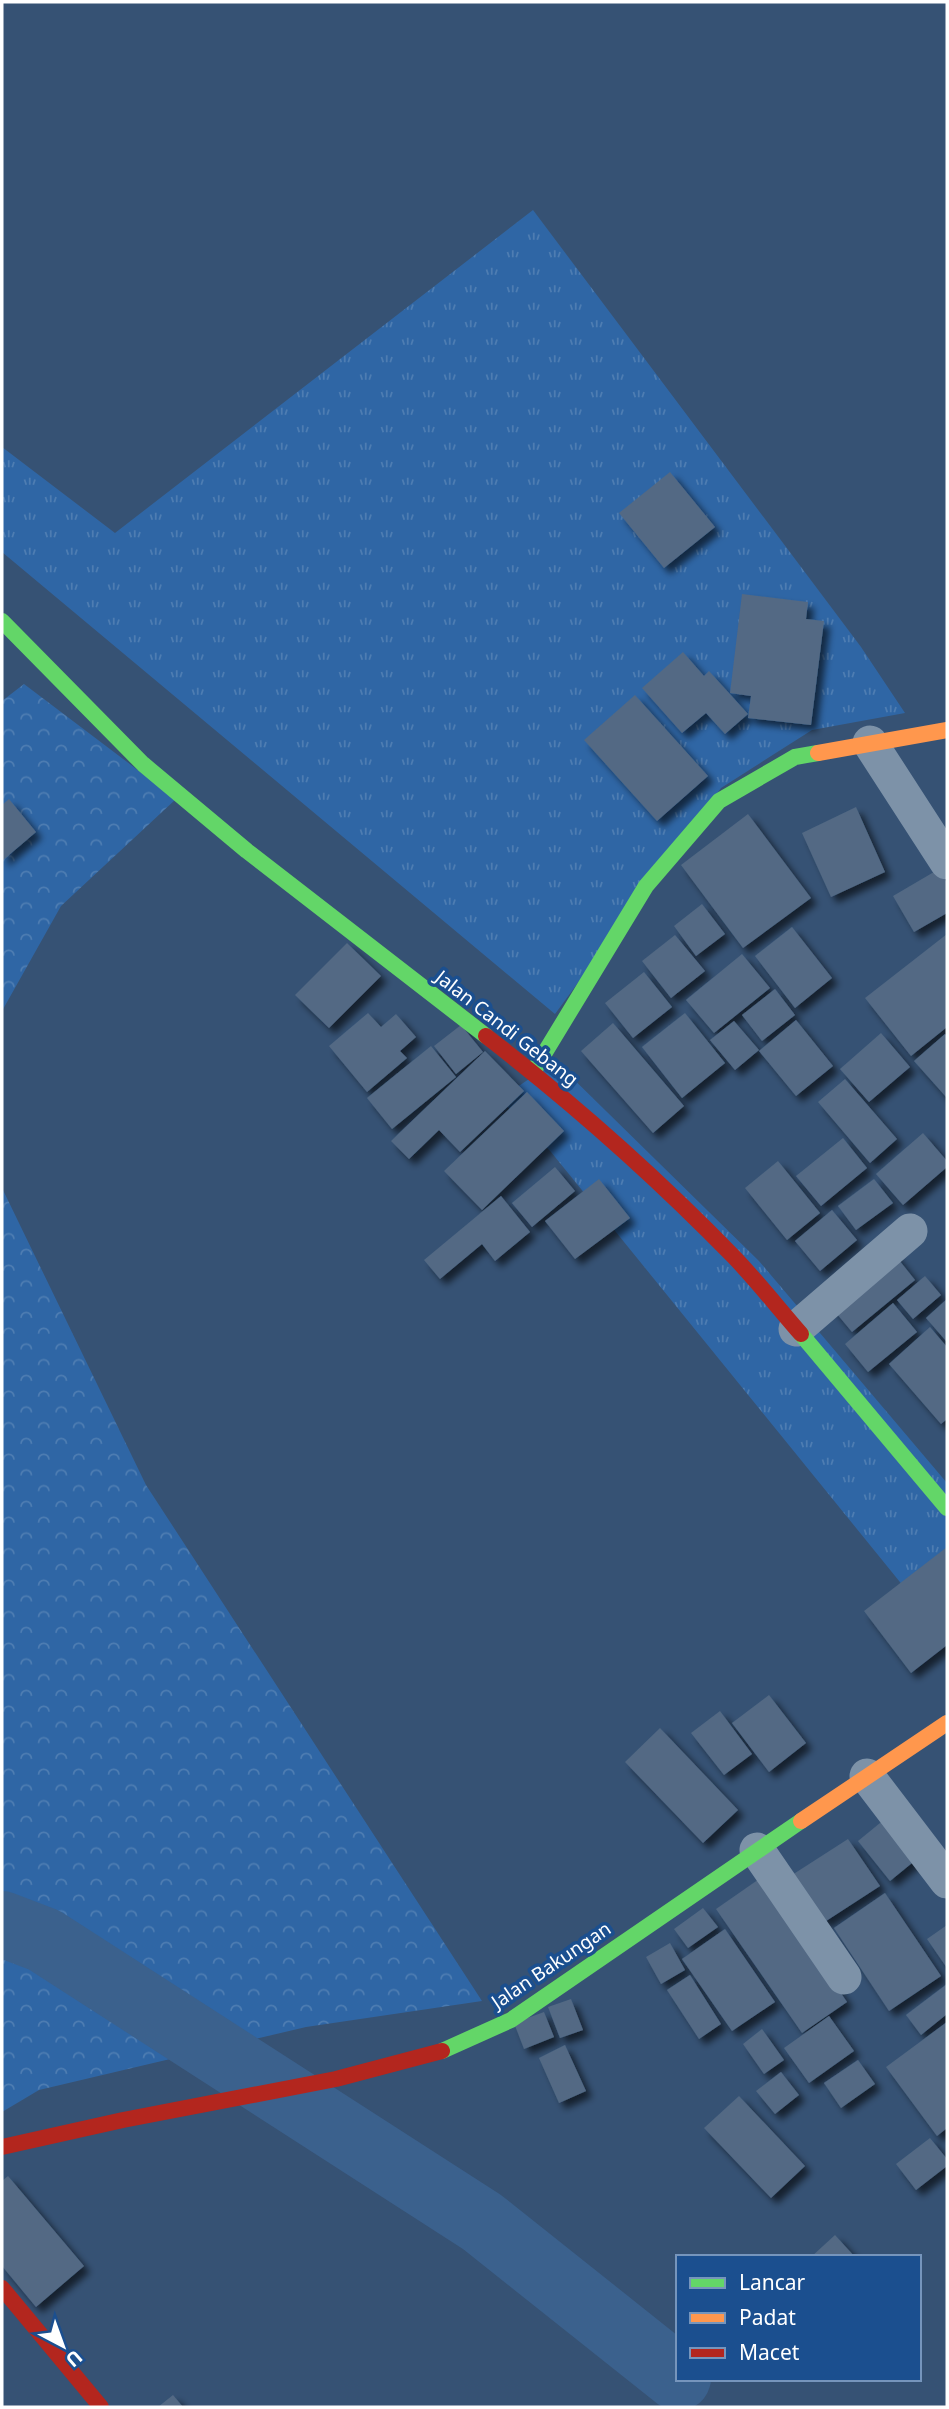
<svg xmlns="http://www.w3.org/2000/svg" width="949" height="2409" viewBox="0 0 949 2409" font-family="'Noto Sans',sans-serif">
	<defs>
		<pattern id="grass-tufts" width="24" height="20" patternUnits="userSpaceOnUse" patternTransform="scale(1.75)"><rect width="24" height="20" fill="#2f66a5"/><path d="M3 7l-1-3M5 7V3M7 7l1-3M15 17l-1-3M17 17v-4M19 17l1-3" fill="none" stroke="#4e7db2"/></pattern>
		<pattern id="forest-crowns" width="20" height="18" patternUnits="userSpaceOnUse" patternTransform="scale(1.75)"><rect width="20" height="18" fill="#2f66a5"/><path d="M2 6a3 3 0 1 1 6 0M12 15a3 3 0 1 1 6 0" fill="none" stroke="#4e7db2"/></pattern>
		<filter id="shadow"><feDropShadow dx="6" dy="6" stdDeviation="3.5" flood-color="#0009"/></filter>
	</defs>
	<rect width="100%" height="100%" fill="#365274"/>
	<!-- grass -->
	<path fill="url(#grass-tufts)" d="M533,210L861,647L905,713L812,730L721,788L555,1014L2,552V447L115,533Z
		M555,1061L759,1261L947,1483V1640L551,1152L500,1099Z"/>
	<!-- forest -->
	<path fill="url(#forest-crowns)" d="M24,684L176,799L61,906L2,1011V701Z
		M2,1188L146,1485L482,2001L306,2027L39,2090L2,2112Z"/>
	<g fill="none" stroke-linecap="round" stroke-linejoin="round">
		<!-- river -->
		<path stroke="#3b618d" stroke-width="66" d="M2,1924L44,1940L482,2222L678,2378"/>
	</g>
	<!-- building -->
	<path fill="#526984" filter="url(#shadow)" d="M670,472L715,527L664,568L619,513Z
		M742,594L808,602L806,619L824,621L811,725L748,718L751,696L730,693Z
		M683,652L704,676L709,671L748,714L725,734L706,713L682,733L642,688Z
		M635,695L708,776L657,821L584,740Z
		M9,799L36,832L2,861V805Z
		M856,807L885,872L831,897L802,833Z
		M748,814L811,898L743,948L681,865Z
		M939,869L947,883V913L914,932L893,896Z
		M702,904L725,934L696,956L674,926Z
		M792,927L832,978L795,1008L755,956Z
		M947,934V1027L911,1056L865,998Z
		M675,935L705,971L671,998L642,961Z
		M347,943L381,976L329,1028L295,995Z
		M742,954L770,988L714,1033L686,1000Z
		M644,972L672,1007L633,1038L605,1003Z
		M775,989L795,1015L762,1041L742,1015Z
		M368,1013L381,1027L396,1014L416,1037L400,1051L407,1058L367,1092L329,1046Z
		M685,1013L725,1063L682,1098L642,1047Z
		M796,1020L833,1066L796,1096L759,1051Z
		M734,1021L759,1050L735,1070L710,1040Z
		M613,1023L684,1106L653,1133L581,1051Z
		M461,1025L483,1052L456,1074L434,1046Z
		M881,1033L910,1067L869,1102L840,1069Z
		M945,1034L947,1037V1098L914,1061Z
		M431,1046L456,1077L392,1129L367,1098Z
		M485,1051L524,1091L460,1152L439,1130L409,1159L391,1141Z
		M845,1079L897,1139L870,1163L818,1102Z
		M527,1092L564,1131L482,1210L444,1171Z
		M923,1133L947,1161V1167L903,1205L876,1174Z
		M843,1138L867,1168L821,1206L796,1176Z
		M778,1161L820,1213L787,1240L745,1188Z
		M555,1167L575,1191L532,1227L512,1203Z
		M599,1179L630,1218L575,1259L545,1221Z
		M874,1179L893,1203L856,1230L838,1206Z
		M501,1196L530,1232L495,1261L482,1244L440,1279L424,1260Z
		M832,1210L857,1240L820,1271L795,1241Z
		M891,1250L915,1280L852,1332L827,1302Z
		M925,1276L941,1295L913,1319L897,1300Z
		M947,1299V1342L926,1318Z
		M893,1303L917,1332L868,1372L845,1344Z
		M930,1327L947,1347V1419L941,1424L889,1364Z
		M947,1547V1645L911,1673L864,1611Z
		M769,1695L806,1743L769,1772L732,1723Z
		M720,1711L752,1754L724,1775L691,1733Z
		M660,1728L738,1810L703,1843L625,1762Z
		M891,1814L923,1854L890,1881L858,1841Z
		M848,1839L880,1886L823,1923L792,1875Z
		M762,1877L847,2002L802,2033L716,1909Z
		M885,1893L941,1976L889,2011L834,1928Z
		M703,1908L718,1927L688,1948L674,1929Z
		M947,1925V1968L927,1939Z
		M725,1929L775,2002L732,2031L682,1959Z
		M670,1943L685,1970L661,1984L646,1957Z
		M690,1975L721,2024L699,2039L667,1990Z
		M947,1984V2014L921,2035L906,2015Z
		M571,1999L583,2030L560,2038L548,2007Z
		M544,2012L554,2037L524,2049L514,2023Z
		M829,2016L854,2051L809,2083L784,2048Z
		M947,2022V2128L937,2136L886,2067Z
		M762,2029L784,2060L764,2074L743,2044Z
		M565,2045L586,2091L559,2103L539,2058Z
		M858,2060L875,2084L841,2108L824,2083Z
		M781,2072L799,2095L775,2114L756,2091Z
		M739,2096L805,2166L771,2198L704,2128Z
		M930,2138L947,2159V2166L916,2190L896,2164Z
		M8,2176L84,2266L36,2307L2,2266V2181Z
		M835,2235L855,2257H811Z
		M173,2395L183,2407H158Z"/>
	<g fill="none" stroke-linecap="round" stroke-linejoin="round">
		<!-- street -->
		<path stroke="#7d92a8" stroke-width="35" d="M870,743L947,862
			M796,1329L910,1231
			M867,1776L947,1881
			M757,1850L844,1977"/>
		<!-- fast -->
		<path stroke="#63d668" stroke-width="16" d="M2,621L143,764L247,851L486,1036
			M533,1072L646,886L719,801L795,757L818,753
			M801,1334L947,1508
			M442,2051L511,2020L801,1821"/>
		<!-- slow -->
		<path stroke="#ff974d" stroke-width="16" d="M818,753L947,730
			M801,1821L947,1723"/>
		<!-- jam -->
		<path stroke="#b3261e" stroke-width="16" d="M486,1036C574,1104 657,1178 734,1257C758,1282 779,1309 801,1334
			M2,2147L123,2120L336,2079L442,2051
			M2,2288L101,2407"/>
	</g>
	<g text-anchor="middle" stroke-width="7" stroke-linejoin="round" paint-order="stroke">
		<!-- street labels -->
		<g font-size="19" fill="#fff" stroke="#1b4f8f">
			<text transform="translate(507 1028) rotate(38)" y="7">Jalan Candi Gebang</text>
			<text transform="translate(551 1965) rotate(-34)" y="7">Jalan Bakungan</text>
		</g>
	</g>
	<!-- border -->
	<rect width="949" height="2409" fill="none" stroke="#ffffff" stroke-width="7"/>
	<!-- legend -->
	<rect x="676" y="2255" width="245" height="126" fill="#1b4f8f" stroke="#7695bc" stroke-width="2"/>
	<rect x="690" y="2278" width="35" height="10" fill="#63d668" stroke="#7695bc" stroke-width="2"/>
	<text x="739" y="2290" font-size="21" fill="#ffffff">Lancar</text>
	<rect x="690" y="2313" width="35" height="10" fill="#ff974d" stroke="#7695bc" stroke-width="2"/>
	<text x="739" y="2325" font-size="21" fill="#ffffff">Padat</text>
	<rect x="690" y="2348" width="35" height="10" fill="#b3261e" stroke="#7695bc" stroke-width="2"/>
	<text x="739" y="2360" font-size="21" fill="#ffffff">Macet</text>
	<!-- north arrow -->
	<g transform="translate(63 2346) rotate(139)" stroke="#1b4f8f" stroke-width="5" paint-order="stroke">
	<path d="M0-5L12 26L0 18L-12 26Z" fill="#ffffff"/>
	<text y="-10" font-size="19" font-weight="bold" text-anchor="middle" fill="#ffffff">U</text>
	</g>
</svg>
